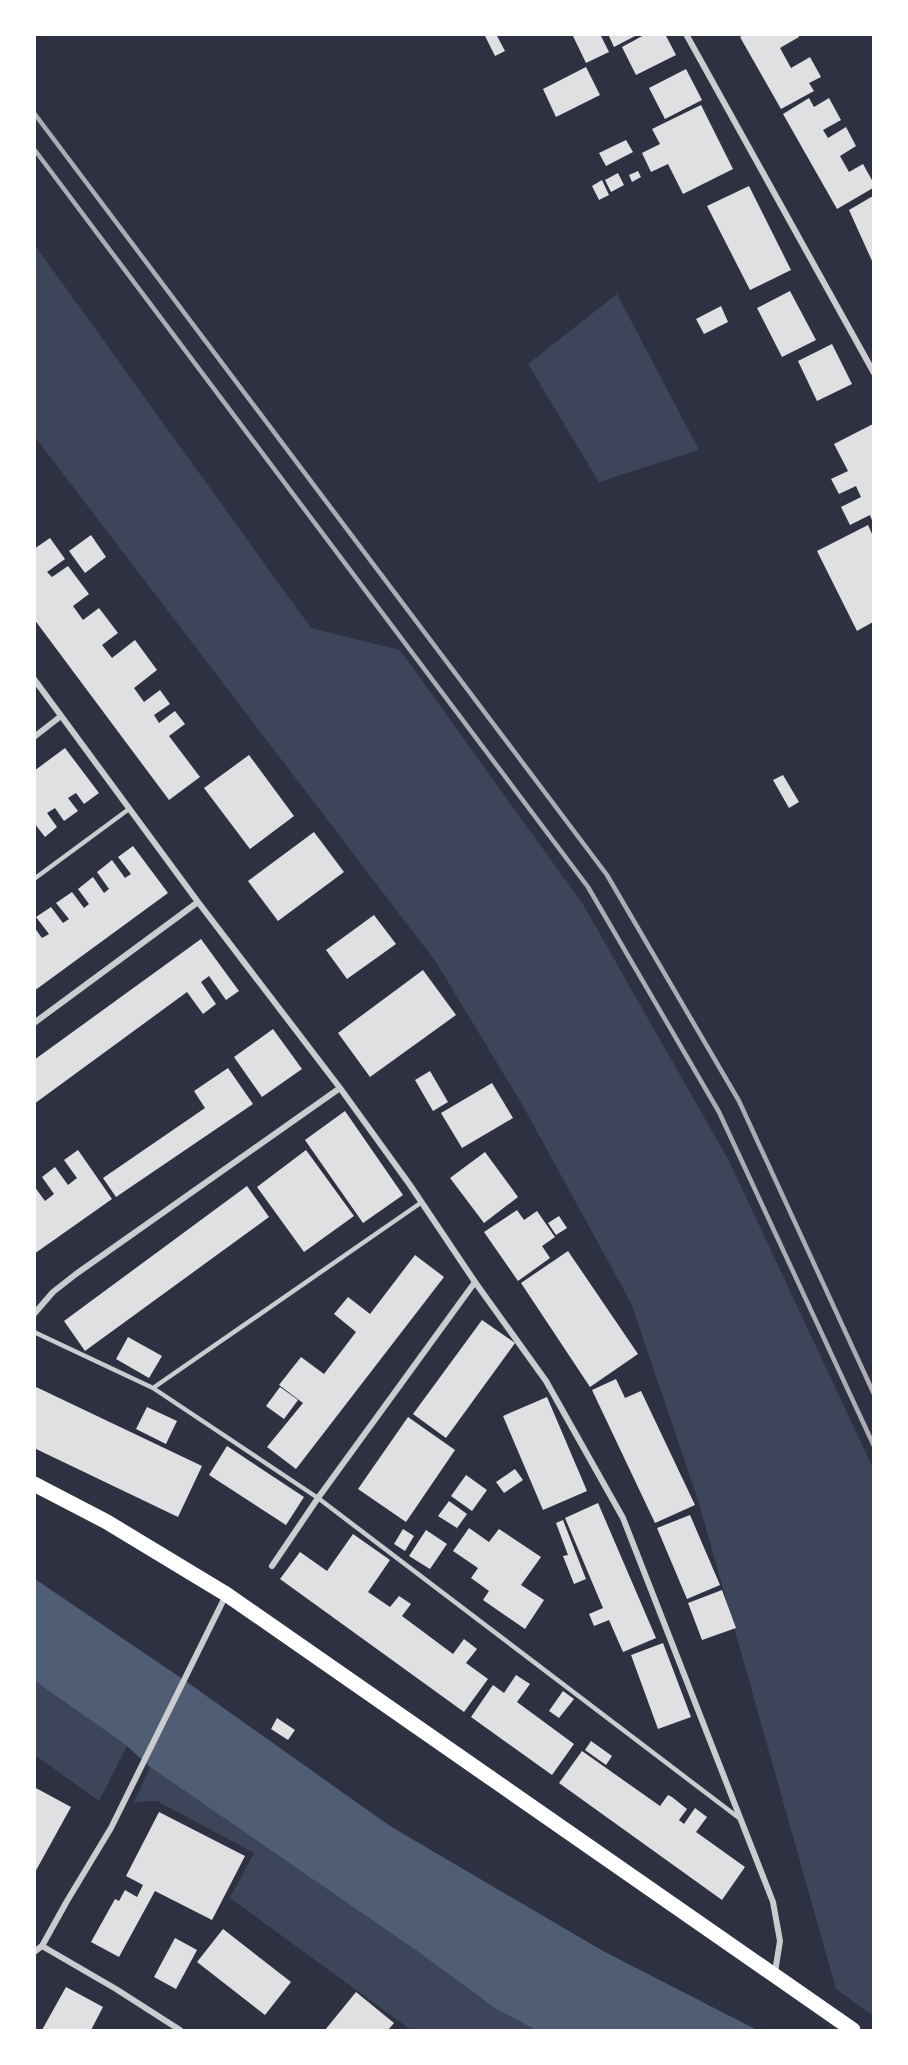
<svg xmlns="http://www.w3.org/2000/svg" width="908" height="2065" viewBox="0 0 908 2065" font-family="Helvetica,sans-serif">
	<rect width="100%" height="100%" fill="#2d3142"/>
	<!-- green -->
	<path fill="#3c4559" d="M34,244L311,628L400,650L584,906L729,1161L873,1468V2016L836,1989L698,1500L631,1303L523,1106L436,962L35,437Z
		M617,294L699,450L599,482L528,364Z
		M35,1681L127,1746L99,1801L35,1755Z
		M150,1767L417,1951L496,2009L536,2030H411L230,1898L254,1853L157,1801L134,1802Z"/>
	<!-- water -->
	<path fill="#4f5d75" d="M35,1579L184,1680L390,1826L603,1951L757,2030H536L496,2009L417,1951L150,1767L127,1746L35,1681Z"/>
	<!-- building -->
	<path fill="#e0e0e3" d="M484,34H496L505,51L495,56Z
		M572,34H600L609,52L586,63Z
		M608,34H639L614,47Z
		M646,34H665L676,55L636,75L622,47Z
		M745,34H798L799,37L780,48L791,68L810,57L821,77L809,83L814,91L781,109L740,37Z
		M586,67L600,95L556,117L543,89Z
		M686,69L702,100L665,119L649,88Z
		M809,98L814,107L829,98L841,120L823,130L828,138L846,127L856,146L840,156L849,172L863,164L873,182V188L837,209L783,114Z
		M701,105L733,169L683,194L668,164L651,172L642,153L660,144L652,129Z
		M626,140L633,152L606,166L599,153Z
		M638,171L641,177L632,182L629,175Z
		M618,173L624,185L611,192L605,180Z
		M602,180L609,195L599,200L592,186Z
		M749,186L791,270L750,290L707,206Z
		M873,196V263L849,210Z
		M790,291L816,340L782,357L757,308Z
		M721,306L728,322L704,334L696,319Z
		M832,344L852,384L817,401L798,361Z
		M873,424V523L870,515L850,525L841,507L861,497L856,486L839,494L831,479L848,471L834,444Z
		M868,525L873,536V622L857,631L817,551Z
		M91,535L106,557L85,573L69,551Z
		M50,538L65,559L47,572L52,577L68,566L89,594L73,606L83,620L99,608L118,633L102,645L112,658L135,640L157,670L134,688L144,702L160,690L170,704L154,715L159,723L175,711L185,724L169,736L200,777L169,800L34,619V549Z
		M65,748L99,793L84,804L76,793L68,798L78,811L64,821L55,808L47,813L57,827L45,837L34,823V771Z
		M249,755L294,816L250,849L204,788Z
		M783,775L799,802L789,808L773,780Z
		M314,832L344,872L278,921L248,881Z
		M133,846L168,893L34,991V927L42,938L49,934L36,917L51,907L63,923L69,919L56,903L72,892L84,908L89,904L78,889L93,877L104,893L109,889L97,872L112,860L125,878L131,874L118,857Z
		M374,915L396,944L347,979L326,950Z
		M201,939L239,991L226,1000L209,976L201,982L216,1004L203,1014L187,992L34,1104V1060Z
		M423,970L456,1015L370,1077L338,1033Z
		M273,1029L302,1069L262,1097L234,1057Z
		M228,1068L253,1104L116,1197L103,1178L205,1108L194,1091Z
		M430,1071L448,1102L433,1111L415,1080Z
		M492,1083L513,1118L462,1148L441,1113Z
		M345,1111L403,1195L363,1223L305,1140Z
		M78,1150L112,1199L34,1254V1186L45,1201L54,1194L42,1177L55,1167L68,1185L77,1178L64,1160Z
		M306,1150L354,1216L304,1252L257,1187Z
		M485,1152L518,1197L484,1223L450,1178Z
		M247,1186L269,1217L85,1351L64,1321Z
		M517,1210L524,1220L537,1211L555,1237L542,1246L550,1258L518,1281L484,1232Z
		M559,1216L567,1228L556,1235L548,1223Z
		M568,1251L638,1354L590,1387L521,1283Z
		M415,1255L444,1277L296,1469L267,1447L303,1403L279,1385L301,1357L324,1374L356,1332L334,1314L348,1297L370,1314Z
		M482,1320L515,1343L446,1438L413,1414Z
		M128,1337L162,1356L149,1378L116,1359Z
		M616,1379L625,1398L641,1391L695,1505L655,1523L592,1390Z
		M34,1386L202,1466L178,1517L34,1448Z
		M280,1387L298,1400L284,1419L266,1406Z
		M547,1397L587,1491L543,1510L503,1416Z
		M147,1407L177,1421L166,1444L136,1429Z
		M408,1417L455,1450L406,1522L358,1489Z
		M227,1446L304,1497L286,1525L209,1475Z
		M515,1469L523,1480L504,1493L496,1482Z
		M466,1475L487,1490L472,1511L451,1496Z
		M449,1501L467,1514L457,1528L438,1516Z
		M598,1503L656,1638L623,1652L609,1620L594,1626L589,1614L603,1608L565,1518Z
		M690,1515L720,1585L687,1599L657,1528Z
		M563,1520L586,1579L574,1584L563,1556L568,1555L556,1523Z
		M469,1528L489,1542L499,1529L541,1557L521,1585L544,1600L525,1629L483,1600L489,1591L471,1578L478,1568L453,1551Z
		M403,1529L414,1536L405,1551L394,1544Z
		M426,1530L447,1544L430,1569L409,1556Z
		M353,1534L390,1560L368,1592L390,1607L399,1596L411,1604L402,1616L453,1654L464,1639L477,1649L466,1663L488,1679L464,1712L280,1579L300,1552L327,1571Z
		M722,1590L736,1628L702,1640L688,1603Z
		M663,1643L691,1717L658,1729L631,1655Z
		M516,1675L530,1684L517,1702L574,1744L552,1775L471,1717L493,1685L504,1693Z
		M563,1691L574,1699L559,1718L549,1711Z
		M277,1718L295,1730L288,1740L271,1729Z
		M591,1741L612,1756L606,1765L585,1750Z
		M582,1751L660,1806L668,1795L672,1797L687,1809L679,1820L684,1824L695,1808L707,1817L696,1832L745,1867L722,1900L559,1783Z
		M34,1787L71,1807L34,1874Z
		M159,1812L245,1856L212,1920L155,1891L119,1957L91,1942L115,1899L119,1901L125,1890L137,1897L143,1885L126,1876Z
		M223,1929L291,1982L265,2015L197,1962Z
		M175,1938L197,1950L176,1989L154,1977Z
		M66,1987L103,2007L91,2030H42Z
		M356,1992L394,2023L388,2030H325Z"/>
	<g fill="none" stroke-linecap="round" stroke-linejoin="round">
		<!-- service -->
		<path stroke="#caccd0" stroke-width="4.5" d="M34,879L129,809
			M34,1332L153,1388L318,1498L739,1818
			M153,1388L422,1202"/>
		<!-- minor -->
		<path stroke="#caccd0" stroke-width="6" d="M686,34L874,373
			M34,679L198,902L340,1088L410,1185L475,1282L546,1381L623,1518L773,1902L780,1941L775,1972
			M34,737L61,716
			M34,1023L198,902
			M34,1314L53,1292L76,1274L340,1088
			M272,1566L318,1498L475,1282
			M42,1946L116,1989L180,2030
			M34,1952L42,1946L67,1901L111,1828L226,1595"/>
		<!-- primary -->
		<path stroke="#fff" stroke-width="15" d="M34,1484L107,1522L226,1594L853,2030"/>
		<!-- rail -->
		<path stroke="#abadb3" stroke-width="4.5" d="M34,113L607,875L739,1101L874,1394
			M34,149L588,887L719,1112L874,1446"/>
	</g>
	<!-- border -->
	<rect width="908" height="2065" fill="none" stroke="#ffffff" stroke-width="72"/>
</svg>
